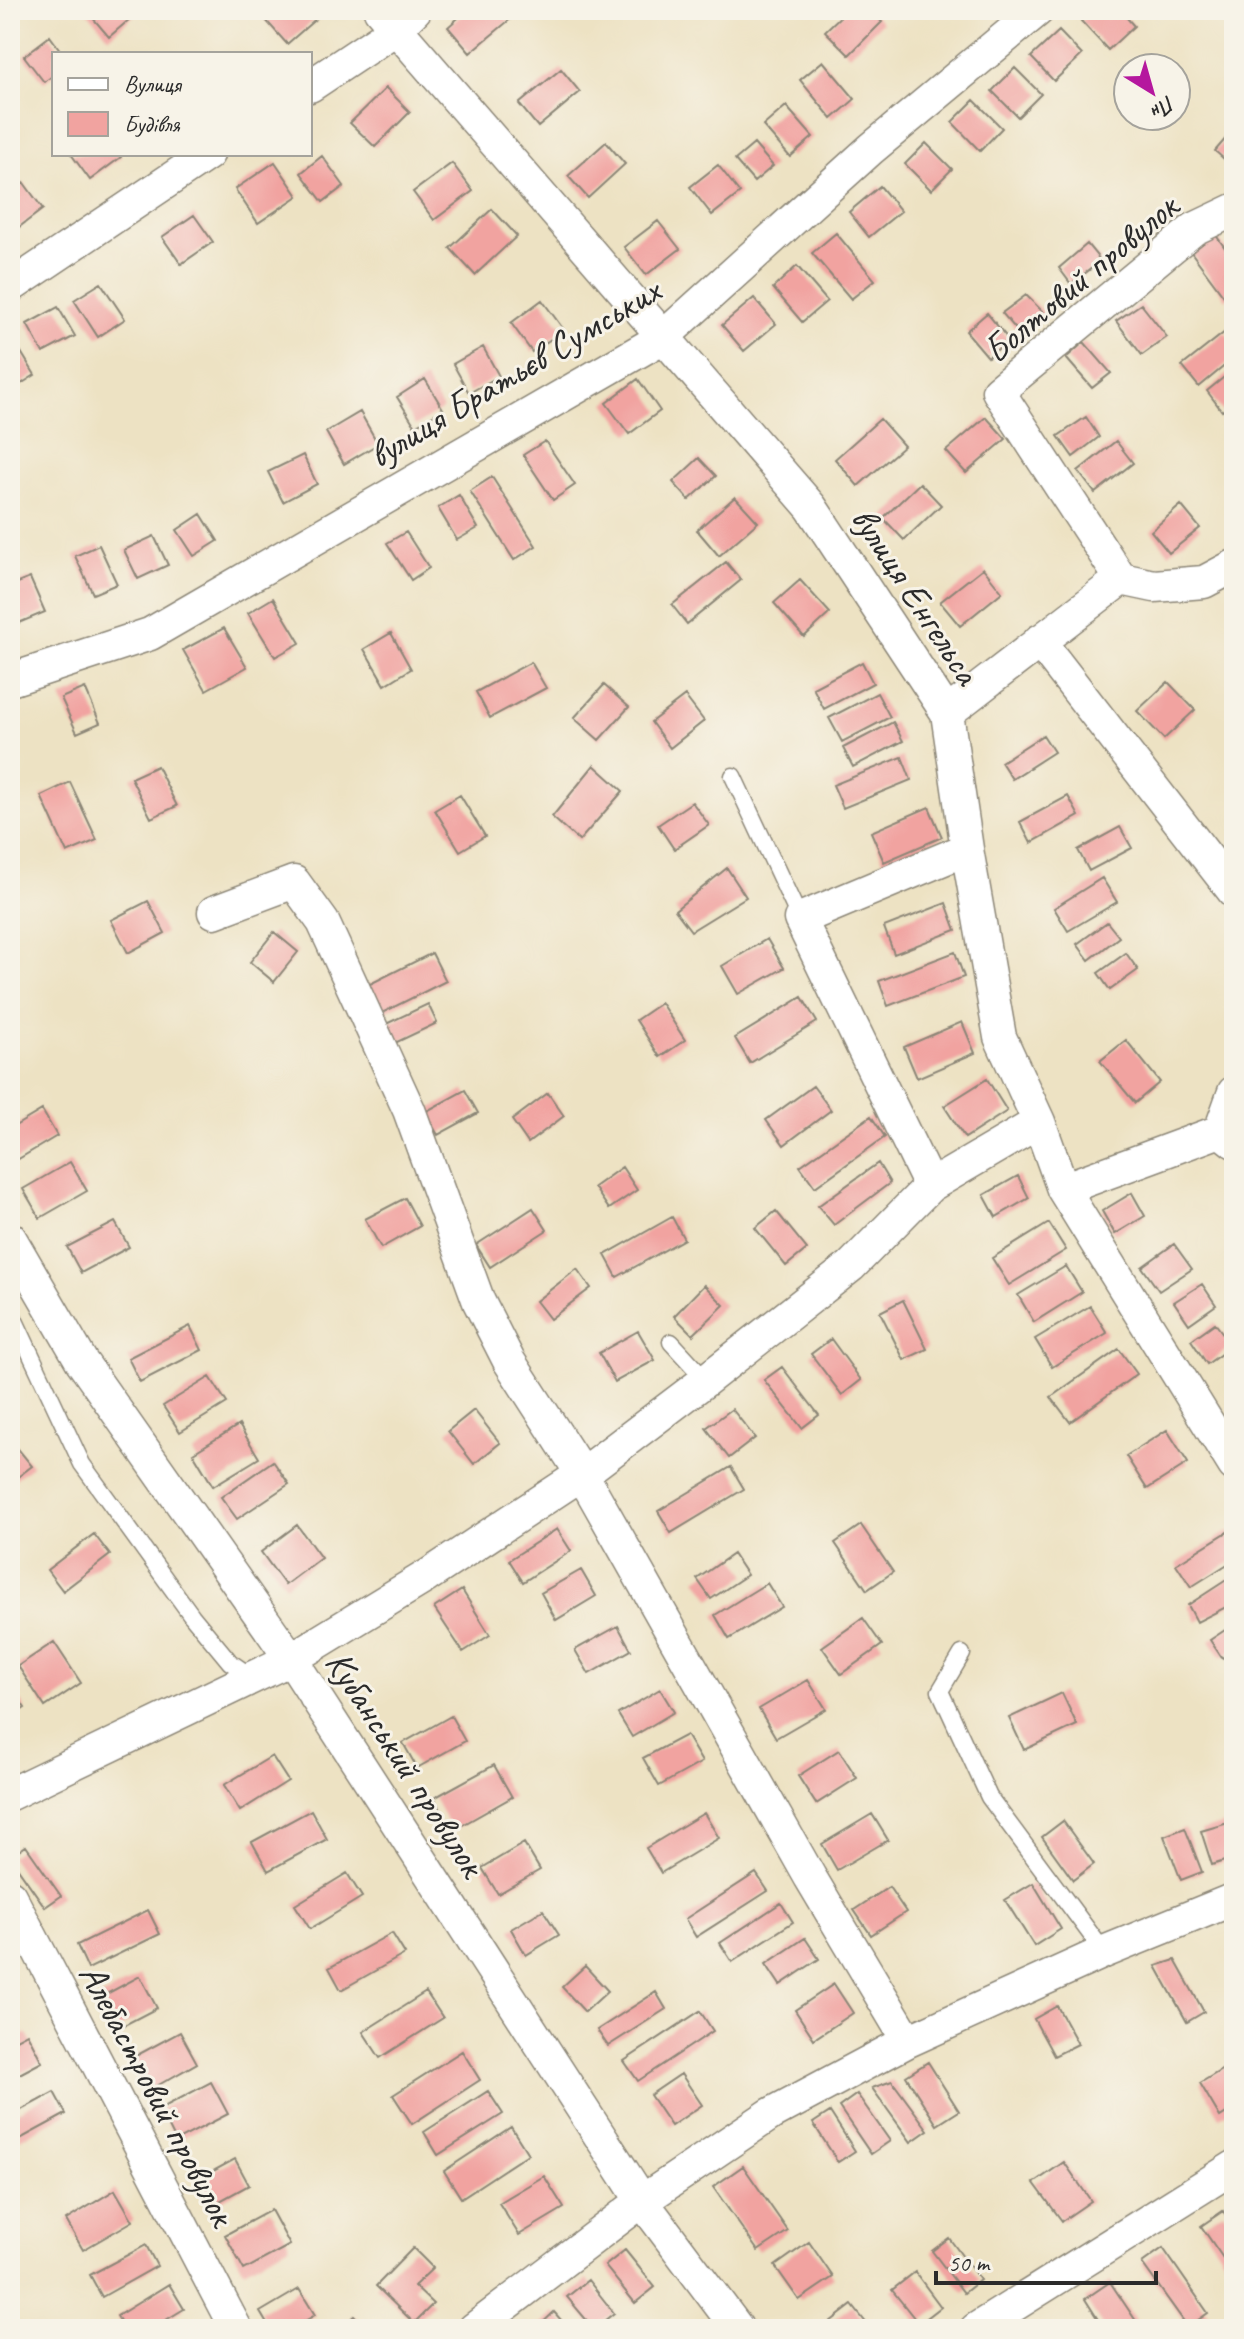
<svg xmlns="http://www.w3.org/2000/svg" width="1244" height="2339" viewBox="0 0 1244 2339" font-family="Caveat,sans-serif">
	<rect width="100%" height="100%" fill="#f7f3e8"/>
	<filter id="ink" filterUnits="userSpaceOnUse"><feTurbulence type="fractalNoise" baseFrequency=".0125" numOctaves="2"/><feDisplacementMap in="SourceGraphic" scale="16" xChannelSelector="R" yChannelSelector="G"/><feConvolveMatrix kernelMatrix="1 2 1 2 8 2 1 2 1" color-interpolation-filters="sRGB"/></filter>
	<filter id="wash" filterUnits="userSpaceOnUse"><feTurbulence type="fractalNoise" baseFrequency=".006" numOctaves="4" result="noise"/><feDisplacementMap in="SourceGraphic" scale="32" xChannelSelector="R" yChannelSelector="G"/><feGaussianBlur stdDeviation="1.8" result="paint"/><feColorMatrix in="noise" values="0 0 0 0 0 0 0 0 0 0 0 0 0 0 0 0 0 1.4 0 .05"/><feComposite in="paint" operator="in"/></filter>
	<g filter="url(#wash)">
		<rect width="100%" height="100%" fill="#ede2c3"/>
		<g id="blocks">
			<!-- building -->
			<path fill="#f1a3a0" d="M86,10H136L138,12L109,37Z
				M272,10H313L319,16L287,44L263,17Z
				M467,10H507L513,17L470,53L448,27Z
				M847,10H870L882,22L849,55L825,31Z
				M1093,10H1120L1134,26L1108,50L1081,21Z
				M1059,31L1082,55L1054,81L1031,57Z
				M50,36L63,54H54V75L44,82L24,56Z
				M823,61L855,99L832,119L800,80Z
				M1015,68L1041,94L1018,117L992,91Z
				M561,69L580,92L538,127L519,104Z
				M386,88L410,112L375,147L350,123Z
				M974,100L1002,128L980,151L952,122Z
				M786,106L813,137L790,157L763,126Z
				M1234,129V168L1215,151Z
				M606,142L625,164L588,198L568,176Z
				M926,143L952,169L931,190L905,164Z
				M754,144L773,166L754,182L735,160Z
				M71,154H119L121,157L90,180Z
				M322,156L344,186L323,202L301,173Z
				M275,162L298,196L258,223L235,189Z
				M452,163L473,191L434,220L413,192Z
				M718,165L740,193L712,215L690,187Z
				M24,183L43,209L10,234V193Z
				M880,186L901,211L869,237L849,212Z
				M492,209L517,236L475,275L450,248Z
				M194,215L213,242L181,264L162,237Z
				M658,221L680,249L646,275L624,247Z
				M836,233L875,280L851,299L812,253Z
				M1215,234L1228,252L1234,247V293L1226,299L1191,252Z
				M1087,244L1101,261L1071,284L1059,268Z
				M797,266L827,301L802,322L773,288Z
				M101,283L125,319L98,337L74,300Z
				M1026,295L1044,313L1020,334L1002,313Z
				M754,298L776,324L744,351L722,325Z
				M542,300L564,330L532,352L511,323Z
				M1141,304L1167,337L1142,355L1116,321Z
				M58,307L75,336L43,353L27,324Z
				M987,313L1009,340L988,357L966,331Z
				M1225,332L1234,343V358L1199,387L1182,366Z
				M10,334L35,375L10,391Z
				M1084,342L1111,373L1092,388L1066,358Z
				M483,347L499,376L469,393L453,364Z
				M1234,369V402L1222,411L1207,391Z
				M425,379L443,409L415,426L397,397Z
				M638,379L660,411L629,434L606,403Z
				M360,412L378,444L344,464L326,432Z
				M986,417L1006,439L966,473L946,451Z
				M1086,417L1099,437L1073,457L1058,436Z
				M880,419L904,446L858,486L835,459Z
				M545,441L575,485L553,500L523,455Z
				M1116,441L1133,463L1095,493L1078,471Z
				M303,455L317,484L283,502L268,472Z
				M699,458L716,476L689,500L673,482Z
				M492,477L536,546L514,560L470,491Z
				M920,483L941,505L904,540L883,518Z
				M459,495L478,528L457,540L438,508Z
				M735,497L758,522L719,556L697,530Z
				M1181,505L1200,528L1169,553L1151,531Z
				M201,514L218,541L194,556L177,530Z
				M406,532L429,568L411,580L387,543Z
				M154,536L168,565L138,579L124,550Z
				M99,545L117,584L93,594L75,556Z
				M726,562L741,580L687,624L672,605Z
				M983,568L1002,592L960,626L940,602Z
				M30,578L45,612L14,625L10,615V586Z
				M800,580L830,613L804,637L774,603Z
				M273,598L300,643L275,657L248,613Z
				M224,628L247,667L206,690L183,650Z
				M391,633L411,669L385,685L364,649Z
				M531,662L546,688L490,718L476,692Z
				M862,662L873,683L824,709L813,688Z
				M1168,682L1195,710L1164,739L1137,711Z
				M604,685L629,707L599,740L574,718Z
				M85,688L100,723L77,733L61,698Z
				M877,693L890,717L842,742L829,718Z
				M685,696L704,721L670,748L651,722Z
				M893,722L903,741L853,767L843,748Z
				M1043,735L1054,752L1012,779L1001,762Z
				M902,757L911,780L843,808L833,785Z
				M594,765L623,791L579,841L552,817Z
				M157,766L177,806L151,818L131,778Z
				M70,782L97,840L67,853L41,796Z
				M460,795L485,836L460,851L435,810Z
				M1068,796L1079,816L1031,843L1020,822Z
				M692,802L709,825L674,849L658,825Z
				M929,807L942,837L884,862L871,832Z
				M1120,827L1132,848L1089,871L1078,850Z
				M727,868L746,897L691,931L675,910Z
				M1102,878L1117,902L1068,931L1054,908Z
				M148,901L165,933L128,953L111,920Z
				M946,903L956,930L894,954L884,927Z
				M1107,922L1119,937L1089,960L1077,944Z
				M274,932L298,952L274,982L250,962Z
				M767,939L784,968L738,994L722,966Z
				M955,952L964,977L888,1006L879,981Z
				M432,953L446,981L380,1014L366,986Z
				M1126,953L1138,970L1110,990L1098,973Z
				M802,997L817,1022L750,1063L735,1038Z
				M661,1003L685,1040L660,1057L636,1020Z
				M428,1004L437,1023L395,1043L386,1024Z
				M962,1022L975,1053L917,1078L904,1047Z
				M1126,1040L1160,1082L1135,1103L1100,1061Z
				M987,1079L1007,1111L965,1138L944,1106Z
				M813,1086L831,1110L784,1145L766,1120Z
				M465,1090L478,1113L438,1135L425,1112Z
				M548,1093L564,1116L528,1143L512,1120Z
				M42,1110L57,1136L10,1164V1129Z
				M871,1116L885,1137L815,1187L800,1166Z
				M70,1162L87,1191L40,1218L23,1189Z
				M878,1163L890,1183L834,1225L818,1206Z
				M622,1167L637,1190L609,1209L594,1187Z
				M1018,1176L1029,1198L996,1217L984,1195Z
				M1132,1193L1145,1216L1115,1234L1102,1211Z
				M405,1198L420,1226L381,1248L365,1219Z
				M533,1208L547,1230L490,1267L476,1245Z
				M776,1211L807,1249L786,1266L755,1228Z
				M672,1217L684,1239L617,1277L605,1255Z
				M115,1222L129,1247L81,1273L67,1247Z
				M1049,1223L1066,1250L1009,1285L992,1258Z
				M1174,1244L1192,1269L1159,1291L1142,1267Z
				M1066,1266L1082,1292L1034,1322L1018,1295Z
				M577,1269L591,1288L550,1319L536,1301Z
				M1202,1284L1216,1305L1189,1324L1174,1302Z
				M704,1285L724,1305L693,1335L674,1316Z
				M903,1300L927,1349L904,1360L880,1312Z
				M1090,1306L1107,1333L1052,1367L1035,1339Z
				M1215,1323L1232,1346L1207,1364L1191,1340Z
				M190,1326L202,1350L140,1382L128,1358Z
				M638,1331L655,1360L615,1382L599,1353Z
				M831,1339L861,1380L842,1395L811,1354Z
				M1119,1349L1137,1374L1070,1422L1051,1397Z
				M782,1367L819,1415L802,1428L764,1380Z
				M210,1377L227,1403L180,1432L163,1406Z
				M732,1409L755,1438L729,1458L706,1428Z
				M474,1410L500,1443L474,1464L448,1431Z
				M239,1425L259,1458L213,1486L193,1453Z
				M1167,1430L1188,1463L1147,1489L1126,1456Z
				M10,1439L32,1466L10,1483Z
				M273,1461L289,1484L237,1519L221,1497Z
				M731,1467L744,1489L671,1533L658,1511Z
				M297,1525L321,1558L285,1585L261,1552Z
				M861,1525L893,1572L867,1590L835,1543Z
				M557,1529L571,1551L523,1582L509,1560Z
				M1229,1531L1234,1540V1560L1191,1587L1176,1564Z
				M94,1534L110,1555L63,1591L47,1570Z
				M733,1554L747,1575L711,1599L697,1579Z
				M581,1570L596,1596L556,1620L541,1593Z
				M1234,1575V1603L1197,1622L1188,1605Z
				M767,1583L782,1607L729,1639L715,1615Z
				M462,1590L490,1635L463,1652L434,1608Z
				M863,1618L882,1645L841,1674L822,1647Z
				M1234,1624V1650L1222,1658L1210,1640Z
				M618,1626L631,1650L589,1674L575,1650Z
				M54,1642L81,1683L45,1707L18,1666Z
				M808,1680L826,1709L776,1738L759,1709Z
				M10,1686L25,1708L10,1718Z
				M660,1689L674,1712L632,1737L618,1714Z
				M1062,1693L1077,1725L1024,1750L1009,1718Z
				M451,1716L465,1741L417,1768L403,1743Z
				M686,1735L702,1762L659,1786L643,1758Z
				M839,1750L857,1778L816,1804L798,1776Z
				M272,1756L288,1781L240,1811L224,1785Z
				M494,1765L512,1797L452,1831L434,1798Z
				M311,1810L327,1839L268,1871L252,1842Z
				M704,1813L719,1838L661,1873L646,1848Z
				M872,1814L888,1840L837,1870L822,1844Z
				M1063,1821L1094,1864L1073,1880L1042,1837Z
				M1228,1823L1234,1843V1858L1212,1865L1201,1831Z
				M1185,1828L1202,1872L1181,1880L1164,1836Z
				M524,1843L540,1870L498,1894L482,1868Z
				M26,1846L61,1896L45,1907L10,1857Z
				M347,1873L362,1897L310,1929L295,1905Z
				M756,1873L768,1891L696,1937L685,1919Z
				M1033,1883L1061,1929L1034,1946L1005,1900Z
				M889,1887L906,1912L871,1935L854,1910Z
				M781,1903L793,1922L732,1962L720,1943Z
				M148,1910L160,1934L88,1969L77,1945Z
				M543,1910L559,1935L526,1955L511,1929Z
				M392,1933L405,1954L341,1990L329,1968Z
				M805,1938L819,1959L780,1985L766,1964Z
				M1175,1960L1204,2012L1187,2022L1156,1966Z
				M585,1966L608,1991L585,2012L562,1987Z
				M140,1976L157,2008L115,2030L99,1998Z
				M834,1984L853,2013L814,2039L795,2010Z
				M426,1992L443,2018L380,2058L363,2032Z
				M656,1992L666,2009L608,2046L597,2030Z
				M1057,2006L1078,2044L1054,2056L1034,2019Z
				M700,2011L713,2031L638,2081L624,2061Z
				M180,2032L197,2063L148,2091L130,2059Z
				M27,2033L42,2062L10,2079V2042Z
				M462,2051L480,2080L412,2124L393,2095Z
				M928,2062L959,2111L937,2125L906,2076Z
				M1233,2063L1234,2108L1220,2117L1200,2083Z
				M681,2074L702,2105L671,2126L650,2095Z
				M892,2081L928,2130L911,2142L872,2088Z
				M211,2082L228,2114L176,2141L160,2109Z
				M488,2091L503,2114L438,2155L424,2132Z
				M54,2092L66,2114L20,2139L10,2116Z
				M857,2094L890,2141L871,2154L839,2107Z
				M830,2112L855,2151L838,2162L813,2123Z
				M511,2127L528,2154L461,2198L444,2171Z
				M235,2159L249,2185L209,2207L195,2181Z
				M1064,2162L1091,2201L1062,2221L1034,2183Z
				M743,2166L788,2231L758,2251L713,2187Z
				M544,2176L564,2208L519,2235L499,2203Z
				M115,2190L133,2221L83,2250L66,2220Z
				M271,2210L290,2245L244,2270L225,2235Z
				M1223,2211L1234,2227V2274L1201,2226Z
				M949,2238L980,2280L964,2293L932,2251Z
				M809,2242L833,2277L799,2300L775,2266Z
				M146,2245L157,2266L102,2297L90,2275Z
				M413,2248L433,2268L414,2286L433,2304L414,2323L376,2286Z
				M1163,2248L1208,2313L1188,2327L1142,2263Z
				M625,2250L655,2287L635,2303L605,2266Z
				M915,2272L941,2307L919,2324L892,2290Z
				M588,2280L614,2313L594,2329L567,2297Z
				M1110,2282L1136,2321L1124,2329H1104L1085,2299Z
				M169,2284L184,2309L151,2329H125L117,2316Z
				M299,2289L315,2315L291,2329H270L260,2312Z
				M852,2305L871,2329H821Z
				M554,2312L569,2329H536Z
				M354,2316L365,2329H339Z"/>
		</g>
	</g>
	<g filter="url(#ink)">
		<use href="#blocks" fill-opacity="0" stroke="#8c8677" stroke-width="2"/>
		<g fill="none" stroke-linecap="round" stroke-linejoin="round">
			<defs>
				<path id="lane" d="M733,776L800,919
					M10,1310L82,1464L192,1616L230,1662L253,1678
					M671,1342L706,1380
					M962,1654L940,1691L989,1797L1104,1952"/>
				<path id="street" d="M380,10L811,507L947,713L967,849L1000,1037L1039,1122L1063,1189L1234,1465
					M310,86L397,28L415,10
					M10,287L208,154
					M1121,579L998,391L1194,229L1234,210
					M1039,641L1234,892
					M10,680L150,634L662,338L871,149L1038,10
					M947,713L1121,579L1154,586L1204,582L1234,566
					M214,912L294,882L323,922L409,1110L479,1302L509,1361L582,1474L810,1877L908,2041
					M1234,1092L1220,1131L1234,1142
					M930,1186L800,919L967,849
					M1063,1189L1220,1131
					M10,1238L82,1362L291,1659L642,2201L738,2329
					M10,1794L291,1659L427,1576L582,1474L706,1380L851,1266L930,1186L1039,1122
					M10,1896L236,2329
					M474,2329L642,2201L771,2114L908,2041L1104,1952L1234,1899
					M976,2329L1234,2167"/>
			</defs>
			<!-- lane casing -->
			<use href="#lane" stroke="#8c8677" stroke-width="19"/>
			<!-- street casing -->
			<use href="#street" stroke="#8c8677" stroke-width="35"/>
			<!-- lane -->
			<use href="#lane" stroke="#fff" stroke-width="16"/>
			<!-- street -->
			<use href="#street" stroke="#fff" stroke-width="32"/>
		</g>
	</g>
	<g text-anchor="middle" stroke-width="6" stroke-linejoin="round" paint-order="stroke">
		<!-- street labels -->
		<g font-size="38" fill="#2b2b2b" stroke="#f7f3e8">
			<text transform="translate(1080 278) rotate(-40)" y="13">Болтовий провулок</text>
			<text transform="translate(514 372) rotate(-31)" y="13">вулиця Братьєв Сумських</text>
			<text transform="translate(916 595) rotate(57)" y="13">вулиця Енгельса</text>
			<text transform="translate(406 1763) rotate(57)" y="13">Кубанський провулок</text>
			<text transform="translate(158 2094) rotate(62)" y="13">Алебастровий провулок</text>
		</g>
	</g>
	<!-- margin -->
	<rect width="1244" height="2339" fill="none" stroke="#f7f3e8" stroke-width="40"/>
	<!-- legend -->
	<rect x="52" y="52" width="260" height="104" fill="#f7f3e8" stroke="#a5a39c" stroke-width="2"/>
	<rect x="68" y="78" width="40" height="12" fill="#ffffff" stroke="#a5a39c" stroke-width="2"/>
	<text x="124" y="92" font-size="24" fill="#2b2b2b">Вулиця</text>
	<rect x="68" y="112" width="40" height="24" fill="#f1a3a0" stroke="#a5a39c" stroke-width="2"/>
	<text x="124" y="132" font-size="24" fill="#2b2b2b">Будівля</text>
	<!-- north arrow -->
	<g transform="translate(1152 92) rotate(143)"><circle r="38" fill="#f7f3e8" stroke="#a5a39c" stroke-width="2"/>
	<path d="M0-6L14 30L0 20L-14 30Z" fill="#b5179e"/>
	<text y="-12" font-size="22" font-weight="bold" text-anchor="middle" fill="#2b2b2b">Пн</text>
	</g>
	<!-- scale -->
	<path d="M936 2271v12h220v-12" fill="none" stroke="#2b2b2b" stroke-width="4"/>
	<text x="948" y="2271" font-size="24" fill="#2b2b2b" stroke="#f7f3e8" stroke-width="6" paint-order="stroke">50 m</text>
</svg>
